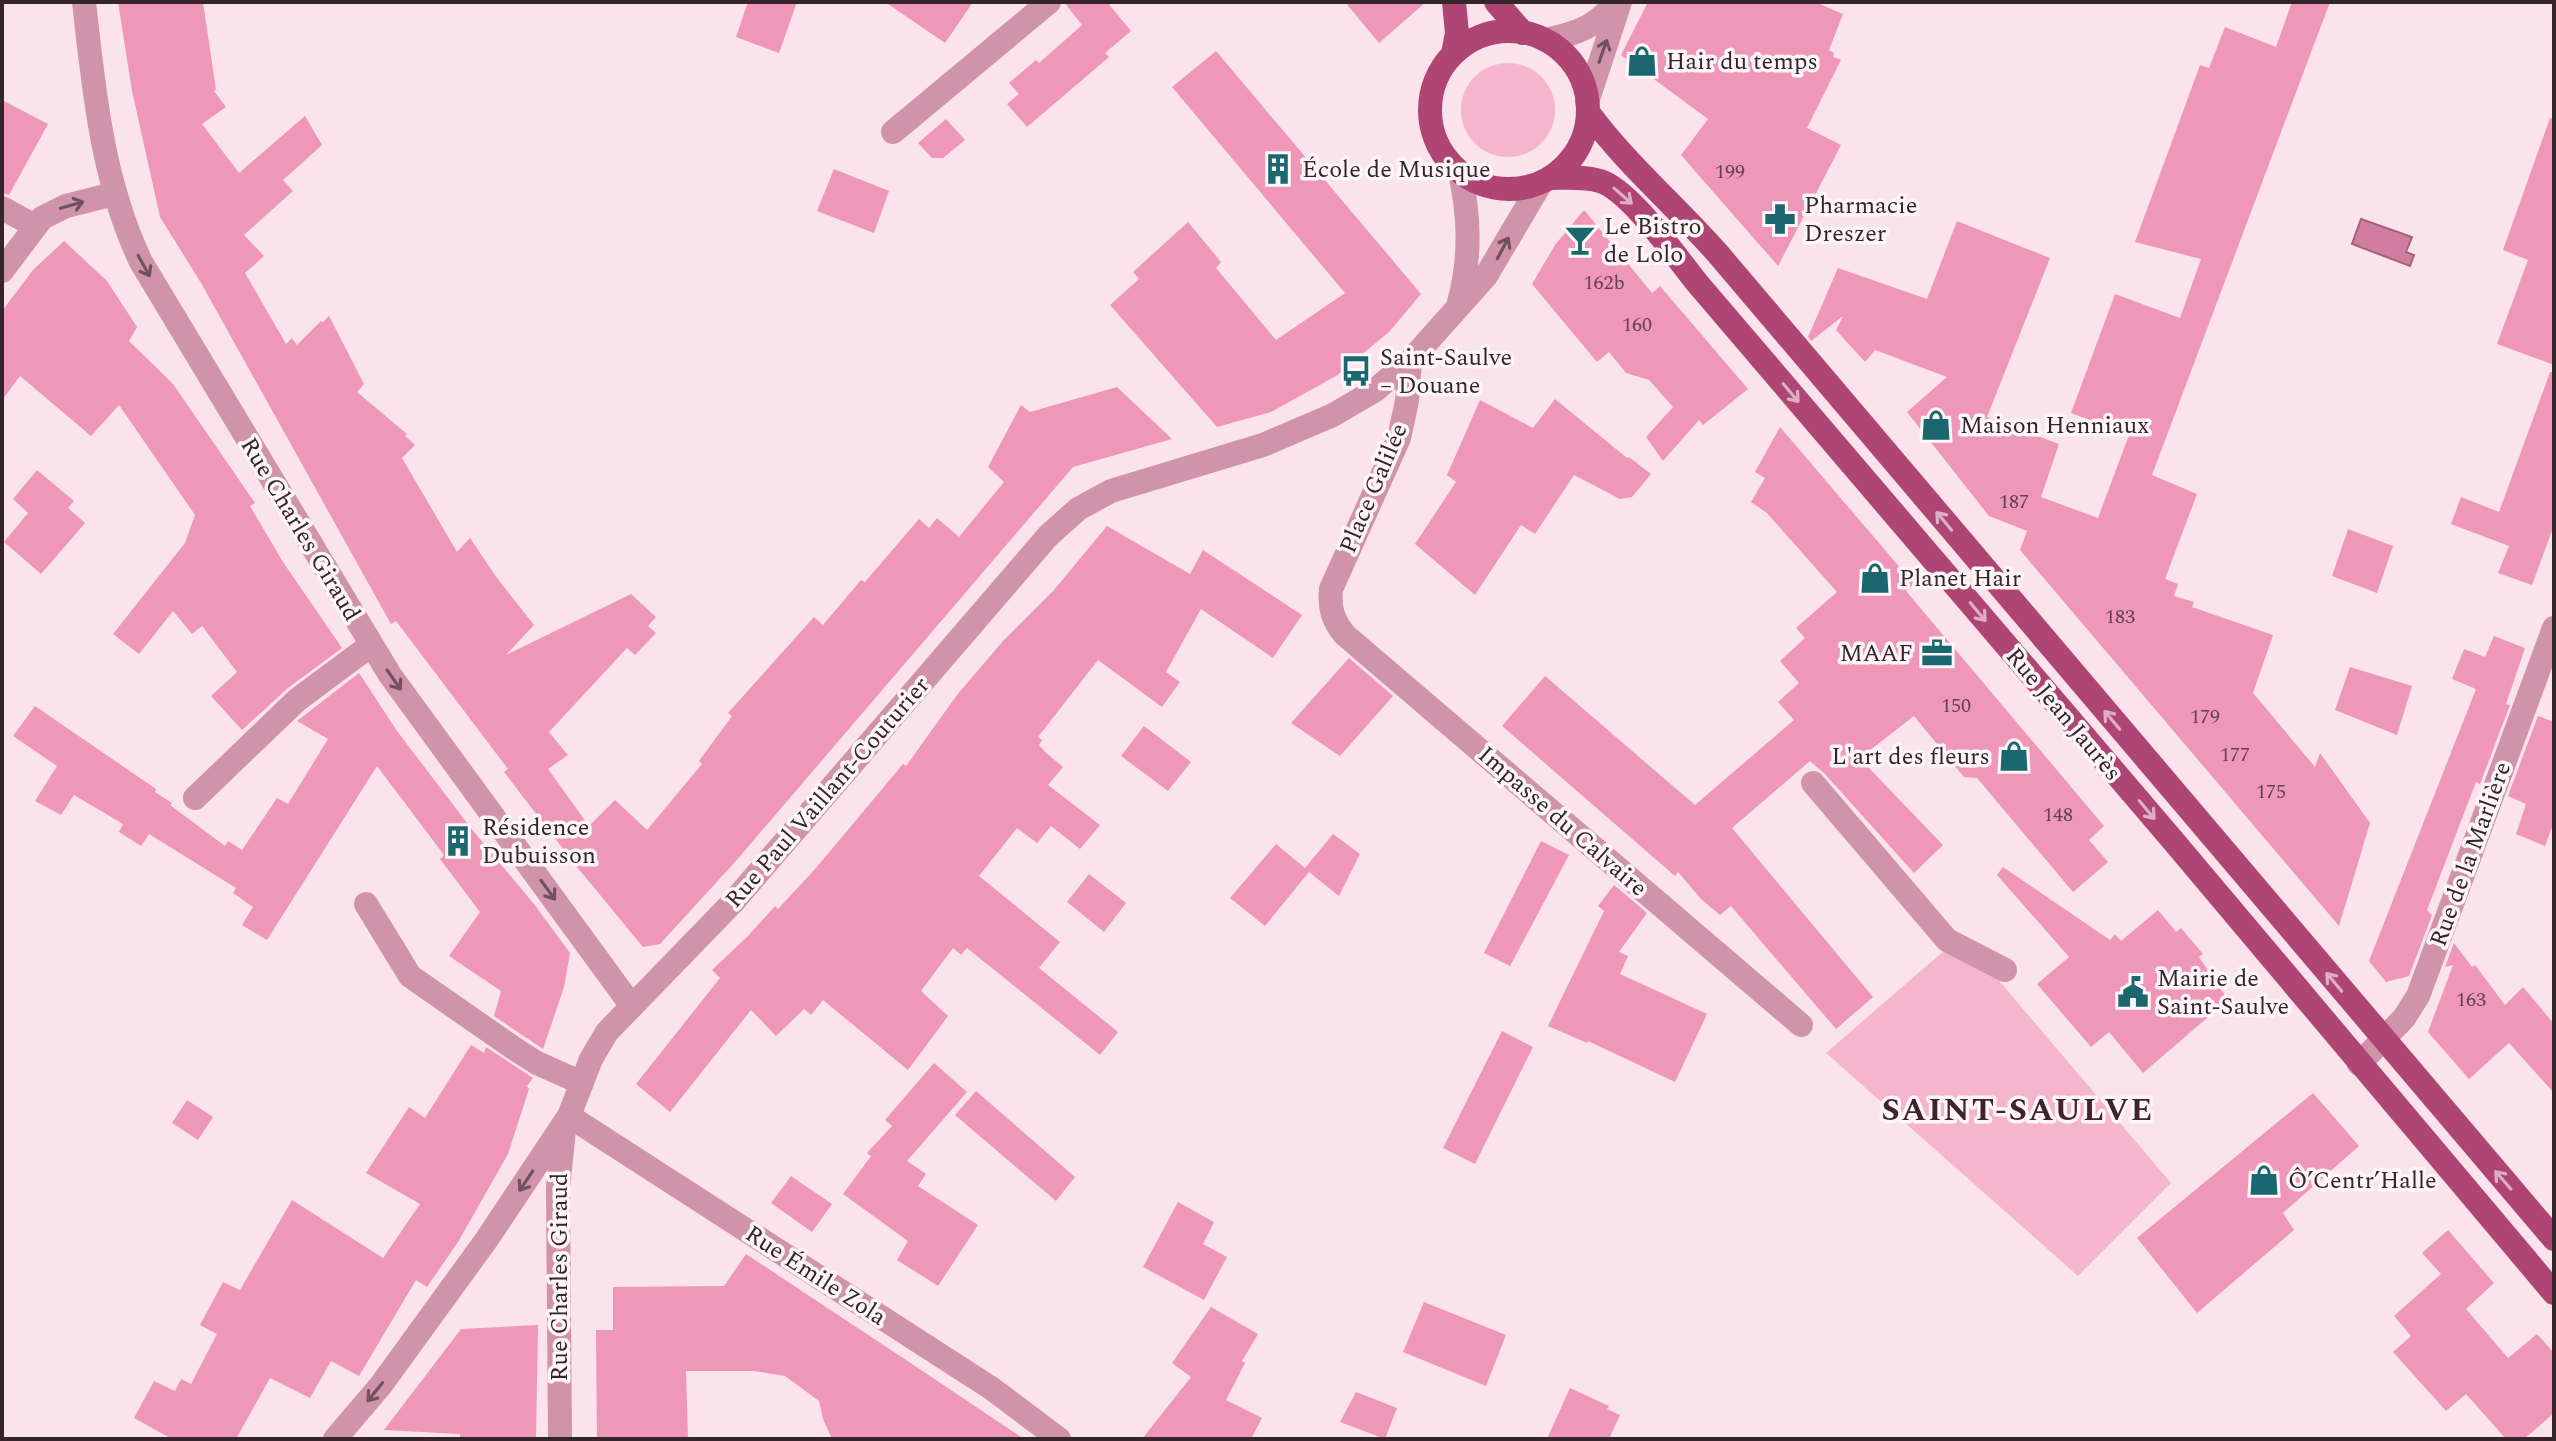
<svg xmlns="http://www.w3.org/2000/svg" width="2556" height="1441" viewBox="0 0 2556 1441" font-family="Spectral,serif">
	<rect width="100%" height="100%" fill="#fbe3eb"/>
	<!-- green -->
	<path fill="#f5b6cd" d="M1461 110a47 47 0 1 1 94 0a47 47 0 1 1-94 0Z
		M1961,936L2171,1183L2078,1276L1826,1053Z"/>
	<!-- water -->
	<path fill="#d27d9f" stroke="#a2637c" stroke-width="2" d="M2361,219L2412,237L2406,252L2414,255L2410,266L2352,244Z"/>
	<!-- building -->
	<path fill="#ee97b9" d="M118,2H203L216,90L214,91L226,107L202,124L239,173L305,116L322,145L283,180L293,191L244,235L264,256L245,273L286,344L292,338L297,345L321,321L323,322L329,316L364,384L357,392L407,434L405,436L415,445L402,458L457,552L470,538L497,578L534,625L506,655L631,594L656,617L648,626L656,633L635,655L627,648L549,732L568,755L548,769L589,826L615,800L647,830L702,764L699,761L732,716L728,713L814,617L823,625L861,580L865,582L919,519L929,528L937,518L959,537L1004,482L988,467L1021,405L1030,412L1117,387L1172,439L1073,467L735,862L660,944L643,947L577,867L504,772L508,769L396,621L391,624L201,283L160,217L132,91Z
		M748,2H797L779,53L736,37Z
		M885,2H973L945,43Z
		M1064,2H1107L1131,31L1105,53L1109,57L1027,127L1007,104L1019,94L1009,83L1036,60L1039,63L1082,25Z
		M1345,2H1426L1379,43Z
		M1648,2H1815L1843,14L1829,50L1834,53L1833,57L1841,60L1807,128L1841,145L1778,266L1681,155L1708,119L1621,55Z
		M2292,2H2330L2152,475L2197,494L2165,579L2178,584L2174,596L2194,602L2192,607L2273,635L2253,693L2315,767L2320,753L2370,823L2339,926L2020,550L2027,531L1989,516L1907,412L1947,377L1875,350L1865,362L1836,330L1843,316L1811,341L1808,337L1838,268L1927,299L1957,221L2050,258L1987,417L2059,444L2041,497L2098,518L2129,435L2071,413L2115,294L2180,318L2201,259L2135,242L2200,65L2209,68L2225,27L2276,47Z
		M1216,51L1421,294L1389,332L1336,376L1271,412L1217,427L1110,305L1139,279L1133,272L1188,222L1221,262L1216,268L1276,340L1345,293L1172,87Z
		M2,100L48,124L9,195L2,193Z
		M2550,118L2554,119V365L2497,344L2528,260L2503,250Z
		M946,119L965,140L943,158H932L918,143Z
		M834,169L889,191L874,233L817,211Z
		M1584,210L1652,293L1660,286L1748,389L1703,425L1699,420L1663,461L1646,437L1673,407L1649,380L1626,373L1609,352L1597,362L1532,284L1555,245Z
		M64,241L107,281L137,327L129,341L173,384L255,503L250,506L283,562L342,648L288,688L242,730L211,696L237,672L202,626L192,634L173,611L139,654L113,634L185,543L195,515L119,405L91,436L20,376L2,400V311L33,270Z
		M2550,372H2554V525L2532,585L2498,573L2509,546L2451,524L2461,497L2499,512Z
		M1555,399L1627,458L1629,457L1651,474L1632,497L1620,499L1574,475L1535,534L1521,525L1475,595L1415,544L1456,482L1447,475L1480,400L1533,428Z
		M1780,427L1914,584L1906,591L2104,826L2089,840L2108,862L2073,892L1977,778L1964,777L1914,716L1865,754L1871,759L1865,764L1943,845L1914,873L1824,773L1810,761L1732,828L1873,997L1836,1029L1731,906L1720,915L1701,899L1678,872L1675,876L1502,726L1545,676L1695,805L1794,720L1778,702L1799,683L1780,661L1805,638L1796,628L1837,592L1767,513L1751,502L1765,478L1755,472Z
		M37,470L74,501L68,508L85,523L41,574L4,542L28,513L13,499Z
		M1107,526L1190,574L1203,550L1302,615L1273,658L1201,609L1166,672L1180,682L1162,707L1098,660L1038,737L1042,740L1039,745L1044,751L1063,767L1048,785L1100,825L1080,849L1051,826L1037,843L1017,828L979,876L1060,942L1039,968L1118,1032L1100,1055L967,948L961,955L953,948L921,991L948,1016L908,1070L823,1000L811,1015L804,1009L776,1036L751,1010L670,1112L636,1084L720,978L712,970L748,936L775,906L778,909L816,868L903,764L906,766L957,695L1003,641L1054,590Z
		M2348,529L2393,546L2377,593L2332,576Z
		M2494,636L2525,648L2506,704L2510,705L2480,784L2476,782L2427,910L2432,915L2409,976L2386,982L2369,961L2476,689L2452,679L2464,649L2485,657Z
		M1349,658L1393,696L1340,756L1291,723Z
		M2350,667L2412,686L2397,735L2335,710Z
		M359,673L397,731L470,827L534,904L570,953L564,987L543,1049L494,1016L501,991L449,956L480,912L440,859L444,855L377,766L267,940L242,925L253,907L233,893L236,888L149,834L141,846L119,832L123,824L74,795L61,815L35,801L57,766L13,736L35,706L156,789L155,792L172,803L170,805L225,846L228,841L242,850L277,798L288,804L328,739L297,721Z
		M2538,716L2554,722V822L2545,846L2516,834L2526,804L2508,796Z
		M1144,726L1191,762L1168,791L1121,756Z
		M1333,834L1360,854L1339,896L1309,872L1265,926L1230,898L1276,844L1305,868Z
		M1541,841L1569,855L1510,966L1484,953Z
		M2003,867L2110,940L2115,934L2121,941L2158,910L2176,932L2181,928L2203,954L2199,957L2228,1000L2143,1073L2109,1032L2091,1047L2037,984L2069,957L1997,875Z
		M1089,874L1126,903L1104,932L1067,902Z
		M1614,885L1647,913L1619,952L1628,956L1620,974L1707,1014L1675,1082L1588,1041L1587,1043L1548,1026L1604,911L1598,906Z
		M2454,943L2472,967L2475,965L2505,1005L2523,987L2554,1024V1093L2509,1043L2469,1079L2428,1032L2453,965L2445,967Z
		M1502,1031L1533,1047L1475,1164L1443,1148Z
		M471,1045L484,1053L486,1047L533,1078L527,1086L529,1089L508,1154L458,1242L427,1287L416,1280L359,1376L331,1361L310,1398L270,1378L236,1439H172L134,1418L154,1381L175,1391L181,1379L191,1384L217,1334L200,1325L223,1282L240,1290L292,1200L383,1258L420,1204L366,1173L409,1107L425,1118Z
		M934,1063L967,1092L907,1161L926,1174L918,1186L978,1225L938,1286L897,1260L908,1241L843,1194L871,1156L867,1153L892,1126L885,1120Z
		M976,1091L1075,1177L1056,1201L955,1115Z
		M2313,1093L2359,1146L2283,1213L2294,1230L2197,1313L2137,1238Z
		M187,1100L213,1117L198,1140L172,1123Z
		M791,1176L832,1204L812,1232L771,1203Z
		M1178,1202L1214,1222L1203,1244L1227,1257L1204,1300L1143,1267Z
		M2448,1230L2494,1283L2466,1309L2508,1358L2537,1334L2554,1353V1413L2524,1439H2506L2466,1394L2446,1411L2393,1352L2411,1336L2394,1316L2441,1274L2422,1253Z
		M746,1254L915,1366L1024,1439H832L823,1419L819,1401L785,1376L754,1371H686L688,1439H597L596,1330H613V1287L724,1286Z
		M1424,1302L1506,1335L1486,1386L1403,1352Z
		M1211,1307L1258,1334L1242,1361L1245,1363L1226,1400L1262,1418L1251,1439H1142L1191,1377L1172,1363Z
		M538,1325L536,1439H460V1434L384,1430L461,1329Z
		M1570,1388L1609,1406L1607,1409L1620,1415L1609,1439H1547Z
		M1356,1392L1397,1408L1385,1439L1340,1422Z"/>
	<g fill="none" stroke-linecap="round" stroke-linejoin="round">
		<!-- minor -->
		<path stroke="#cf93aa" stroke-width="24" d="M84,2C94,91 102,180 141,262L390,675L631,1005
			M1545,40C1576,34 1596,27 1616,2
			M1587,102L1620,2
			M893,132L1049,2
			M2,208L35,226
			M2,271L42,218L66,206L114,194
			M1458,306C1471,261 1470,217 1460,173
			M1410,361L1407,401L1399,438L1331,589C1329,608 1333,621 1345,635L1801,1025
			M1813,783L1947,940L2005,970
			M195,798L297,700L371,645
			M366,904L410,976L512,1047L537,1063L582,1083
			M2359,1064L2404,1018L2418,996L2554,628
			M569,1116L991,1388L1059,1439
			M335,1439L381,1385L487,1239L569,1116L591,1059L607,1032L734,901L1048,536L1078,509L1111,491L1263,445L1333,415L1374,391L1410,361L1486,276L1541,183
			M560,1439L558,1188L564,1130"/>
		<!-- major -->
		<path stroke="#af4575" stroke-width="24" d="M1496,2L1523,33
			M1430 110a79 79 0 1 1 158 0a79 79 0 1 1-158 0Z
			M1453,54L1457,33L1454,2
			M1588,112C1626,164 1676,206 1719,255L2554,1239
			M1550,178C1566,178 1583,176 1600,181C1630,190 1676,257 1698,284L2170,837L2554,1293"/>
	</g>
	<!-- one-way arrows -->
	<defs><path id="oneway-shaft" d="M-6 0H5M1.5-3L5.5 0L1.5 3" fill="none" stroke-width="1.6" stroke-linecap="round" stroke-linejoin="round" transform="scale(2)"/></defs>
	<g stroke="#71515d">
		<use href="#oneway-shaft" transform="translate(1603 51) rotate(-71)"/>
		<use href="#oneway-shaft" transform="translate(72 205) rotate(-16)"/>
		<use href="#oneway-shaft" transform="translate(1503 248) rotate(-62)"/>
		<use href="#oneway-shaft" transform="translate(144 266) rotate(61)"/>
		<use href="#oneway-shaft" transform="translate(394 680) rotate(55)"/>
		<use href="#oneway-shaft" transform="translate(548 890) rotate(54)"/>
		<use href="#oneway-shaft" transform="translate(526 1181) rotate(124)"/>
		<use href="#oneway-shaft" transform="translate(375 1392) rotate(129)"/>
	</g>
	<g stroke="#deafc4">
		<use href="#oneway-shaft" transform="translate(1623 196) rotate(41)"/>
		<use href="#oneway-shaft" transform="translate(1791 393) rotate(50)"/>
		<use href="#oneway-shaft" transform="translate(1944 521) rotate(-130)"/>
		<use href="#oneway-shaft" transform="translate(1978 612) rotate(50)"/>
		<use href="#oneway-shaft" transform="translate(2112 720) rotate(-130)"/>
		<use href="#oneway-shaft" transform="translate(2147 810) rotate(50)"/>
		<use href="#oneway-shaft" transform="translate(2334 982) rotate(-130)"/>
		<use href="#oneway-shaft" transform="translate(2503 1180) rotate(-131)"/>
	</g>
	<!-- icons -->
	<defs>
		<symbol id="shop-bare" viewBox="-9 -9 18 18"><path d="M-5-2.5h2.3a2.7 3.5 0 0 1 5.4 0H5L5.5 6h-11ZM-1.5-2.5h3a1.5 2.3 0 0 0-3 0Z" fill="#1a676f" stroke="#fdf5f8" stroke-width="2.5" paint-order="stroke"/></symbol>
		<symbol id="building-bare" viewBox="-9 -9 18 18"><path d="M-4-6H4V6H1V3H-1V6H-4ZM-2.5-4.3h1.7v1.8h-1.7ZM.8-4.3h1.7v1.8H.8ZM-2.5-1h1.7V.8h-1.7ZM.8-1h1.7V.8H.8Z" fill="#1a676f" stroke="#fdf5f8" stroke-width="2.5" paint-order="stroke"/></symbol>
		<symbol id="pharmacy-bare" viewBox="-9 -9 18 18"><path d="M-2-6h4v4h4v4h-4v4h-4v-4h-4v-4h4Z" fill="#1a676f" stroke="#fdf5f8" stroke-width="2.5" paint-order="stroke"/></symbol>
		<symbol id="bar-bare" viewBox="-9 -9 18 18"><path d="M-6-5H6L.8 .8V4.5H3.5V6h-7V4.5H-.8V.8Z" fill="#1a676f" stroke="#fdf5f8" stroke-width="2.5" paint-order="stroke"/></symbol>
		<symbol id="bus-bare" viewBox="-9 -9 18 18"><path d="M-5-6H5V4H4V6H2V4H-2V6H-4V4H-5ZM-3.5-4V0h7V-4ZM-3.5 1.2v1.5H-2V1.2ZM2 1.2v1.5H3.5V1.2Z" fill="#1a676f" stroke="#fdf5f8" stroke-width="2.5" paint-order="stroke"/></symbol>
		<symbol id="office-bare" viewBox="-9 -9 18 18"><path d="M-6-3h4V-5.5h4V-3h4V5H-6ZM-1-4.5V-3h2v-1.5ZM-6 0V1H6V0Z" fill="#1a676f" stroke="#fdf5f8" stroke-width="2.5" paint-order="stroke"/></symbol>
		<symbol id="civic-bare" viewBox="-9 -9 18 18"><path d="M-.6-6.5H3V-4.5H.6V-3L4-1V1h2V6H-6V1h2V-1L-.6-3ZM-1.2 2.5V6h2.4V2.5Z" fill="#1a676f" stroke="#fdf5f8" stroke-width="2.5" paint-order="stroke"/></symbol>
	</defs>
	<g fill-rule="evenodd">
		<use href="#shop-bare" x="1620" y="39" width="44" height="44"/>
		<use href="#building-bare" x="1256" y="147" width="44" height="44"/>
		<use href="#pharmacy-bare" x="1758" y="197" width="44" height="44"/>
		<use href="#bar-bare" x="1558" y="218" width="44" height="44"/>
		<use href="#bus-bare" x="1334" y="349" width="44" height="44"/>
		<use href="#shop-bare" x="1914" y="403" width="44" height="44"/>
		<use href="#shop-bare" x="1853" y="556" width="44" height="44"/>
		<use href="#office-bare" x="1915" y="631" width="44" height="44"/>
		<use href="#shop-bare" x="1992" y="734" width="44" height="44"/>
		<use href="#building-bare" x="436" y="819" width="44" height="44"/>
		<use href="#civic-bare" x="2111" y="970" width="44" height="44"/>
		<use href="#shop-bare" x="2242" y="1158" width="44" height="44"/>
	</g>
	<g text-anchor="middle" stroke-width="7" stroke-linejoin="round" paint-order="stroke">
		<!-- number labels -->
		<g font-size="20" fill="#62424e">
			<text x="1730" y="178">199</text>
			<text x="1604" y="289">162b</text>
			<text x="1637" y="331">160</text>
			<text x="2014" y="508">187</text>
			<text x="2120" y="623">183</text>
			<text x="1956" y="712">150</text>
			<text x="2205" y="723">179</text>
			<text x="2235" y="761">177</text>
			<text x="2271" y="798">175</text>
			<text x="2058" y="821">148</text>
			<text x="2471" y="1006">163</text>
		</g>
		<!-- poi labels -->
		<g font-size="24" fill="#33252a" stroke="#fdf5f8" text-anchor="start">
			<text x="1666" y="69">Hair du temps</text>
			<text x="1302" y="177">École de Musique</text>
			<text x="1804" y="213">Pharmacie<tspan x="1804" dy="28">Dreszer</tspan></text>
			<text x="1604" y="234">Le Bistro<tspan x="1604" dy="28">de Lolo</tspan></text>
			<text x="1380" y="365">Saint-Saulve<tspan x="1380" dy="28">– Douane</tspan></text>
			<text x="1960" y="433">Maison Henniaux</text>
			<text x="1899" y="586">Planet Hair</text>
			<text x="1913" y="661" text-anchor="end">MAAF</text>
			<text x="1990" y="764" text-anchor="end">L'art des fleurs</text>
			<text x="482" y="835">Résidence<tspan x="482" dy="28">Dubuisson</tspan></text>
			<text x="2157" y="986">Mairie de<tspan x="2157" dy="28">Saint-Saulve</tspan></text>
			<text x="2288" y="1188">Ô’Centr’Halle</text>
		</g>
		<!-- street labels -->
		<g font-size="24" fill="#33252a" stroke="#fdf5f8">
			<text transform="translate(1373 488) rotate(-67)" y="8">Place Galilée</text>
			<text transform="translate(301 529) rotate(59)" y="8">Rue Charles Giraud</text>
			<text transform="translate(2064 714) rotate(50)" y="8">Rue Jean Jaurès</text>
			<text transform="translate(827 792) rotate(-49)" y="8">Rue Paul Vaillant-Couturier</text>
			<text transform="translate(1563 821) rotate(41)" y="8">Impasse du Calvaire</text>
			<text transform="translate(2470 854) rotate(-70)" y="8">Rue de la Marlière</text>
			<text transform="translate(816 1275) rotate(33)" y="8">Rue Émile Zola</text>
			<text transform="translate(559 1277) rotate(-90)" y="8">Rue Charles Giraud</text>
		</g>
		<!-- district labels -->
		<g font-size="32" font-weight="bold" letter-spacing="2" fill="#3f222e" stroke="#fdf5f8">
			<text x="2018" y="1120">SAINT-SAULVE</text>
		</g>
	</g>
	<!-- border -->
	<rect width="2556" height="1441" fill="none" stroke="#33252a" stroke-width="8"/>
</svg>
